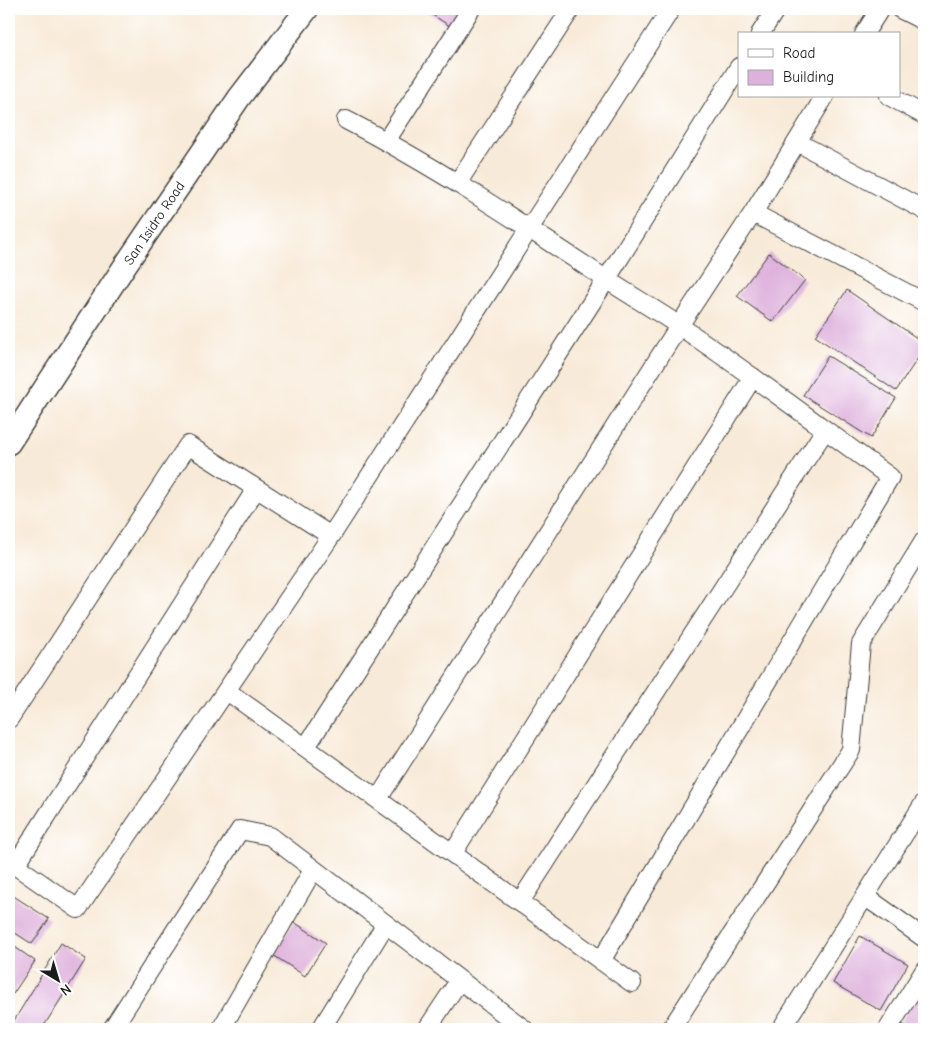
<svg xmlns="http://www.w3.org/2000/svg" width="933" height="1038" viewBox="0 0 933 1038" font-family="'Comic Neue',sans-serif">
	<rect width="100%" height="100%" fill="#fff"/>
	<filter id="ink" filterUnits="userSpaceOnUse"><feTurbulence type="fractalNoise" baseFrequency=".02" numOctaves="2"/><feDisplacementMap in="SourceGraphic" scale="10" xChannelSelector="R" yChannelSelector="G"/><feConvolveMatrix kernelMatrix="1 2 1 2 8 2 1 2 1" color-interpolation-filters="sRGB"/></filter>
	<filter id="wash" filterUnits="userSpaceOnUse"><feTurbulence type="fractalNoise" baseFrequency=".0096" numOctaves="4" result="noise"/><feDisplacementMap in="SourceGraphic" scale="20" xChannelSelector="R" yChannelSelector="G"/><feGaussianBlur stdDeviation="1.12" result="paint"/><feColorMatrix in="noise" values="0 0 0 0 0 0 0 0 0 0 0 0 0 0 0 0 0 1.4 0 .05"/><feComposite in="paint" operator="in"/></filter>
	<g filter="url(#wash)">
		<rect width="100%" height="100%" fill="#f8ead8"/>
		<g id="blocks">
			<!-- building -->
			<path fill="#deb1dc" d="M423,9H466L453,28Z
				M769,253L805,280L773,322L737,296Z
				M847,290L924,343V349L896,391L815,336Z
				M828,356L896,398L871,438L803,395Z
				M9,893L49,919L32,944L9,929Z
				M294,922L326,943L305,976L273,955Z
				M860,936L908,964L881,1011L833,983Z
				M9,943L35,961L13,994L9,992Z
				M61,943L86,959L42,1029H9Z
				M916,994L924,998V1029H911L900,1023Z"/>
		</g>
	</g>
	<g filter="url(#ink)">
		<use href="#blocks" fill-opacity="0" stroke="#3d3b38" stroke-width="1"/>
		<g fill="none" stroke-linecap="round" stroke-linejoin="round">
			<defs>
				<path id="minor" d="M900,9L924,21
					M760,34L776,9
					M864,34L880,9
					M889,96L924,115
					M346,120C433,165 513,218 595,272C623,291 653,308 681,327C752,375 821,427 890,477L601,961
					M386,141L471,9
					M797,142L924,210
					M458,182L571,9
					M753,213L924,302
					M227,691L632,983
					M9,719L188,445L331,536
					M306,747L606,280L739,67
					M378,799L679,326L753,213L825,96
					M453,853L753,377
					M9,861L78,909L331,536L671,9
					M15,866L256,489
					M866,897L924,938
					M520,902L825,430
					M112,1029L240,830L270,836L524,1029
					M221,1029L313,870
					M321,1029L385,925
					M427,1029L459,981
					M671,1029L851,750L861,644L924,541
					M781,1029L924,803
					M888,1029L924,971"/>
				<path id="tertiary" d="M9,443L126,264L239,98L307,9"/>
			</defs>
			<!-- minor casing -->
			<use href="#minor" stroke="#3d3b38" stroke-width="20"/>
			<!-- tertiary casing -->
			<use href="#tertiary" stroke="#3d3b38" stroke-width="25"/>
			<!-- minor -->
			<use href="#minor" stroke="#fff" stroke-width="18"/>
			<!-- tertiary -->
			<use href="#tertiary" stroke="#fff" stroke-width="22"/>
		</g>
	</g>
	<g text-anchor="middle" stroke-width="4" stroke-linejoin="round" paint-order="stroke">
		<!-- street labels -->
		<g font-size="14" fill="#1c1c1c" stroke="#fff">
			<text transform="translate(154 223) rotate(-56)" y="5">San Isidro Road</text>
		</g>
	</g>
	<!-- margin -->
	<rect width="933" height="1038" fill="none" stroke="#fff" stroke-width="30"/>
	<!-- legend -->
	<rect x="738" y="32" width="162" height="65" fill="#ffffff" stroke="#a4a4a4"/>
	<rect x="748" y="49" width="25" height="8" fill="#ffffff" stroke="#a4a4a4"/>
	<text x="783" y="58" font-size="15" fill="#1c1c1c">Road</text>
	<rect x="748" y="70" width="25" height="15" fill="#deb1dc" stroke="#a4a4a4"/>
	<text x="783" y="82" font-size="15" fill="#1c1c1c">Building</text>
	<!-- north arrow -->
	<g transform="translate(58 980) rotate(142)" stroke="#ffffff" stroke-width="4" paint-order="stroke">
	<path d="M0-4L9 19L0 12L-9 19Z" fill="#1c1c1c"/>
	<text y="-8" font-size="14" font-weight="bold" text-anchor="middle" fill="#1c1c1c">N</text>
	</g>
</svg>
